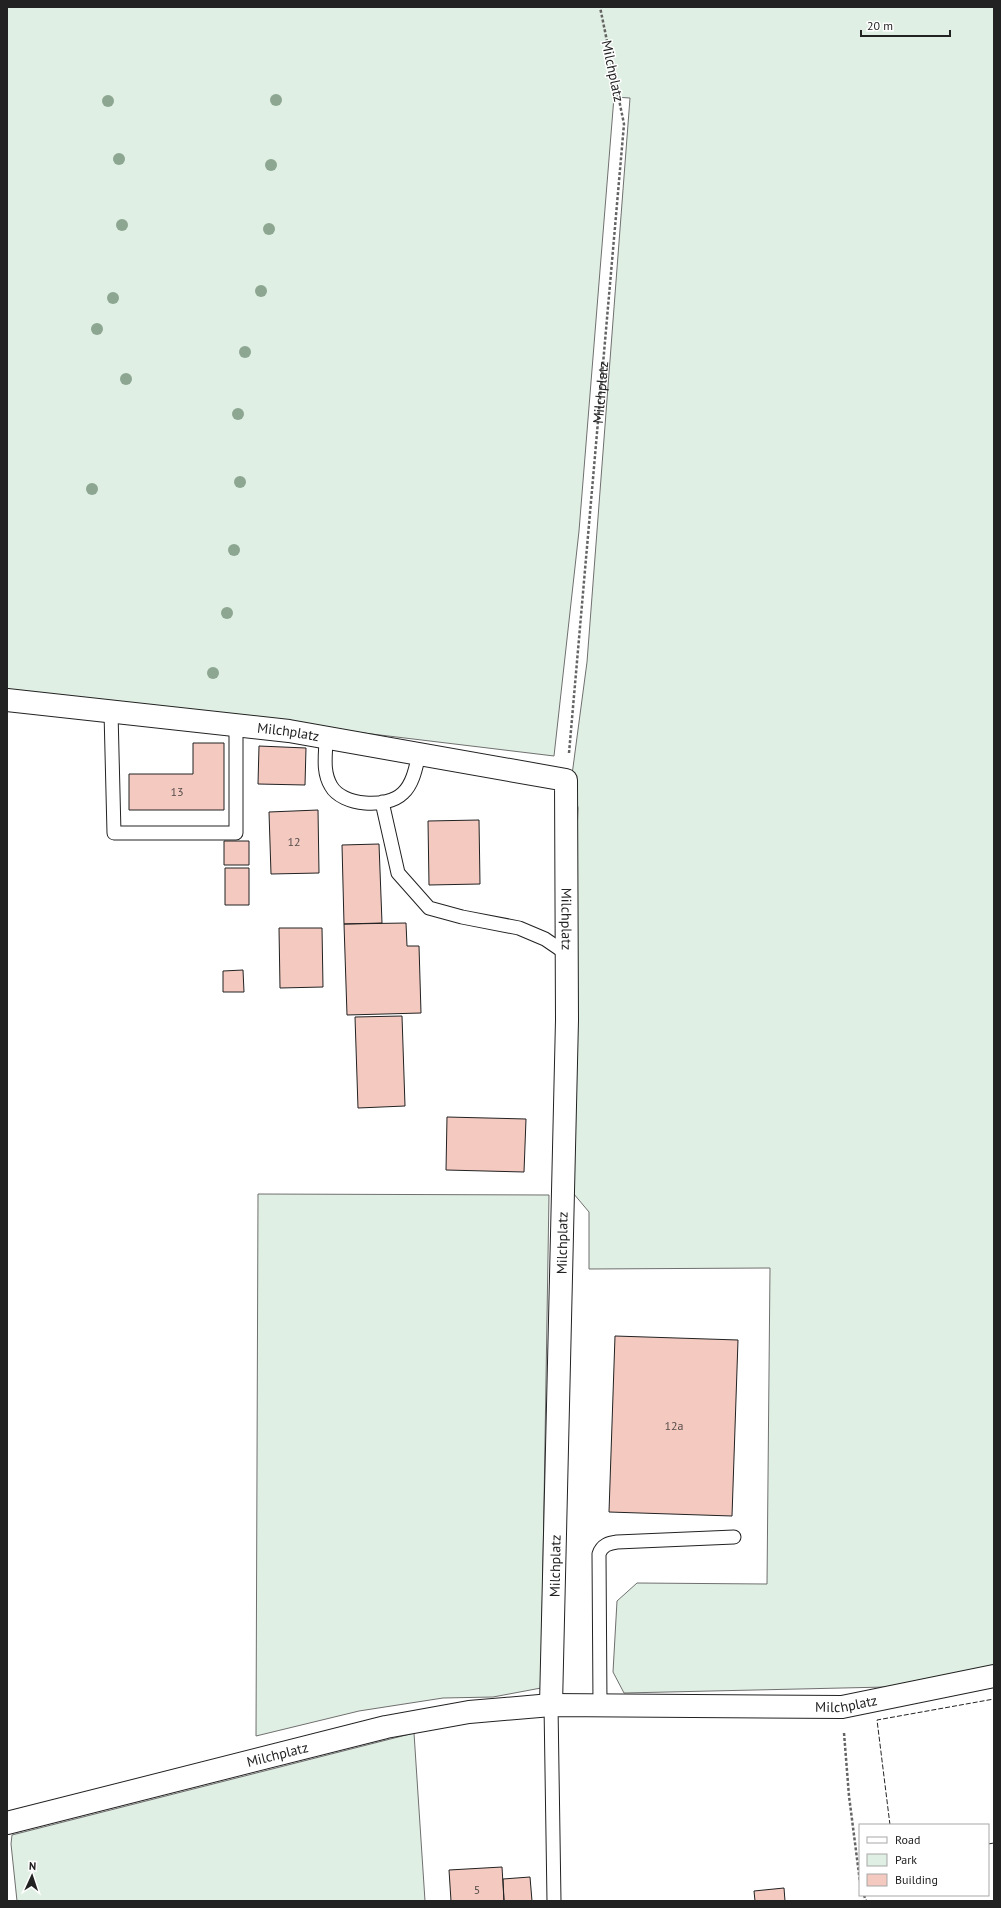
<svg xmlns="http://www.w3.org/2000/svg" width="1001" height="1908" viewBox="0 0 1001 1908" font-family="'PT Sans',sans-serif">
	<rect width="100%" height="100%" fill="#fff"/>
	<!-- green -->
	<path fill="#e0efe3" stroke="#6f6f6f" d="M7,7H994V1665L886,1687L624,1693L613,1672L617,1601L637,1583L767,1584L770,1268L589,1269V1212L568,1187L572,960L578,808L572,775L587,662L630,98L614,97L579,531L554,756L7,690Z
		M258,1194L549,1195L541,1688L493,1697L443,1698L359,1711L256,1736Z
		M414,1733L425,1901H17L11,1844L12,1835Z"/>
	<!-- building -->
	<path fill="#f3c9c0" stroke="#222" d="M193,743H224V810H129V774H193Z
		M259,746L306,748L305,785L258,784Z
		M318,810L319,873L271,874L269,812Z
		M479,820L480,884L429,885L428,821Z
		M224,841H249V865H224Z
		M379,844L382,923L344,924L342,845Z
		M225,868H249V905H225Z
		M406,923L407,946H419L421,1013L347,1015L344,924Z
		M279,928H322L323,987L280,988Z
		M243,970L244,992H223V971Z
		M402,1016L405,1106L358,1108L355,1017Z
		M447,1117L526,1119L524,1172L446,1170Z
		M615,1336L738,1340L732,1516L609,1512Z
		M502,1867L504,1901H451L449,1870Z
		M530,1877L532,1901H504L503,1879Z
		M784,1888L785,1901H755L754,1891Z"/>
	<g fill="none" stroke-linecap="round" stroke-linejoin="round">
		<defs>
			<path id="lane" d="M111,712L114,833H236V725
				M326,737C326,754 322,771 331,786C342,806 387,809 403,793C413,784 416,767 419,754
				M382,802L398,873L429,908L462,917L519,928L545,939L567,954
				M551,1705L554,1901
				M600,1705L599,1554C602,1545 609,1543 617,1542L734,1537"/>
			<g id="street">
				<path id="s2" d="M7,700L289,731L566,780L567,1020L551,1705"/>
				<path id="s3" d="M7,1823L386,1727L469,1712L551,1705L842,1707L994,1676"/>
			</g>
		</defs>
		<!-- lane casing -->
		<use href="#lane" stroke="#222" stroke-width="15"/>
		<!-- street casing -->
		<use href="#street" stroke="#222" stroke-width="24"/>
		<!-- path -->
		<g stroke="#646464" stroke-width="2.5" stroke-dasharray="3 2" stroke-linecap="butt">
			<path id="s1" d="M569,753L624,124L600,7"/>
			<path d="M844,1733L849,1796L860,1882"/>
			<path d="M864,1895L866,1901"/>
		</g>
		<!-- lane -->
		<use href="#lane" stroke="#fff" stroke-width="13"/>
		<!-- street -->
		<use href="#street" stroke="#fff" stroke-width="22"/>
		<!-- fence -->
		<path stroke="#222" stroke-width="1" stroke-dasharray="5 2" stroke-linecap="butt" d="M890,1825L877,1720L994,1699
			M988,1844L994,1843"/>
	</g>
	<!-- trees -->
	<g fill="#8da692">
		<circle cx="276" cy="100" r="6"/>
		<circle cx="108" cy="101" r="6"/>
		<circle cx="119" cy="159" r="6"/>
		<circle cx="271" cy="165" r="6"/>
		<circle cx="122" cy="225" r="6"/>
		<circle cx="269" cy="229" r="6"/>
		<circle cx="261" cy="291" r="6"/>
		<circle cx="113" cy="298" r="6"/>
		<circle cx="97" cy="329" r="6"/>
		<circle cx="245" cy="352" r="6"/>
		<circle cx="126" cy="379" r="6"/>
		<circle cx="238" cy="414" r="6"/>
		<circle cx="240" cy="482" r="6"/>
		<circle cx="92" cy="489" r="6"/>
		<circle cx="234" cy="550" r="6"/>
		<circle cx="227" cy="613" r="6"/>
		<circle cx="213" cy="673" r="6"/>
	</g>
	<g text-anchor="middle" stroke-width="3" stroke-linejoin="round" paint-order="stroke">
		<!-- number labels -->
		<g font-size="12" fill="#564c4a">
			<text x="177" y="796">13</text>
			<text x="294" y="846">12</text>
			<text x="674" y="1430">12a</text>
			<text x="477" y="1894">5</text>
		</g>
		<!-- street labels -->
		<g font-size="14" fill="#222" stroke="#fff">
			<text transform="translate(613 71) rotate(78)" y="5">Milchplatz</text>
			<text dy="5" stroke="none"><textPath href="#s1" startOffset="362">Milchplatz</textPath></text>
			<text dy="5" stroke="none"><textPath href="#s2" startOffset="283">Milchplatz</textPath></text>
			<text dy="5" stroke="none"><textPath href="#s2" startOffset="704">Milchplatz</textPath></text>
			<text transform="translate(562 1243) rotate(-89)" y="5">Milchplatz</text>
			<text transform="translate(555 1566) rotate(-89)" y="5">Milchplatz</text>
			<text dy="5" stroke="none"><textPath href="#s3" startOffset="853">Milchplatz</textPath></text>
			<text dy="5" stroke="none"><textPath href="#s3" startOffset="279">Milchplatz</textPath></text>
		</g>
	</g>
	<!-- border -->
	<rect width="1001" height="1908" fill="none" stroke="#222222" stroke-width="16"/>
	<!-- legend -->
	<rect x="859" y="1824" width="130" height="72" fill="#ffffff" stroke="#a7a7a7"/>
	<rect x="867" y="1837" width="20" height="6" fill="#ffffff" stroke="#a7a7a7"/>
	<text x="895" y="1844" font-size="12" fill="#222222">Road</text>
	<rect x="867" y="1854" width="20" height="12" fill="#e0efe3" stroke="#a7a7a7"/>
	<text x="895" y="1864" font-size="12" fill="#222222">Park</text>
	<rect x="867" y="1874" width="20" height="12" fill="#f3c9c0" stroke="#a7a7a7"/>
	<text x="895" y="1884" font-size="12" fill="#222222">Building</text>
	<!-- north arrow -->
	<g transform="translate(32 1876) rotate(3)" stroke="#ffffff" stroke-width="3" paint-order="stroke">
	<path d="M0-3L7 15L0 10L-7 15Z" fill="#222222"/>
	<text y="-6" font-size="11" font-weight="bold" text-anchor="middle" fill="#222222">N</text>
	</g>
	<!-- scale -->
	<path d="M861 30v6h89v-6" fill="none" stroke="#222222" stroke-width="2"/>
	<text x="867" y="30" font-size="12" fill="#222222" stroke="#ffffff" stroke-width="3" paint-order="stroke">20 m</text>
</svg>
